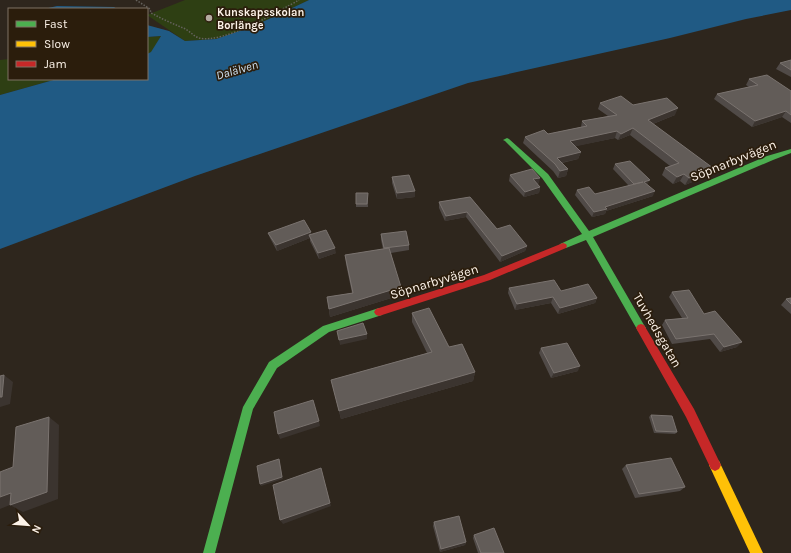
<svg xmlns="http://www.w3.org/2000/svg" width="791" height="553" viewBox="0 0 791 553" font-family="Karla,sans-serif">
	<rect width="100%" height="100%" fill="#2e261d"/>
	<!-- green -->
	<path fill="#2e3f13" d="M185,0H309L254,26L216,39L185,41L147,15Z
		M161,36L151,53L147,54V37Z
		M9,59V79H57L0,95V60Z"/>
	<!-- water -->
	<path fill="#205a84" d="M309,0H791V10L746,19L670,38L468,83L195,176L0,249V95L57,79H147V54L151,52L161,36L147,37V25L169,31L185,41L216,39L254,26Z
		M57,6L114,7L117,9H44Z"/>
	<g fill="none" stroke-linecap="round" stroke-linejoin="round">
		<!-- path -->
		<path stroke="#65625d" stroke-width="1.5" stroke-dasharray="1.5 1.5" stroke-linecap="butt" d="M136,0L150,9L151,13L155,15C164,20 174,24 183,28C189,30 193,36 199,38C224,44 277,12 299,0"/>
		<!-- fast -->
		<path fill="#4caf50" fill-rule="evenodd" d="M507,138L509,139L548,174L589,231L767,156L791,149V153L773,160L593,237L644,325L646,328L644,331L641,332L638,331L586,240L566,248H560L559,246L560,244L582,234L542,178L505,141L503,140Z
			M379,308L382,309L384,312L382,315L329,332L277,368L253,409L215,553H203L243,407L269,362L323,326Z"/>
		<!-- slow -->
		<path fill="#ffc107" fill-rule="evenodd" d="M715,459L719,461L763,553H750L709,465L711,461Z"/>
		<!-- jam -->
		<path fill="#c62828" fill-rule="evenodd" d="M563,243L566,244L567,246L566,248L490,280L379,316L376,315L374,312L376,309L379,308L484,275Z
			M641,324L644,325L694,409L719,461L721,465L719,469L715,471L711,469L686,417L636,328L638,325Z"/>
	</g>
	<!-- wall -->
	<path fill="#504a47" d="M791,60V77L776,69L780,63Z
		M749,79L791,91V123L782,117L752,127L714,99L717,94L749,87L746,85Z
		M600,103L633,105L675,115L653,124L713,168L709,175L685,185L680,181L673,184L662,175L665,168L670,166L630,135L618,140L615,138L575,146L581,152L578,159L562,163L568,169L566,176L558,178L553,171L523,143L525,137L548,134L581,127L582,121L608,116L598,109Z
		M615,164L648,185L653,196L606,211L605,214L592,217L575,195L577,190L595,194L629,186L613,169Z
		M510,175L539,183L537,184L540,187L539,193L524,197L509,181Z
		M392,177L415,191V197L397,199L392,183Z
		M368,193V207H356V204Z
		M470,197L497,229L527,246L525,251L500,262L466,217L445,221L439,208V202Z
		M268,233L312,234L336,253L319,259L310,241V238L277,251L270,238Z
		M381,234L409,245V250L391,253L401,295L330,317L327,297L352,293L346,264L345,255L383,249L381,240Z
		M509,288L561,291L597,298L595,303L558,314L551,303L515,310L508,293Z
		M672,292L704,314L737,347L720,352L710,339L672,344L662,325L665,320L682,318L669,297Z
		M791,298V314L781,305L786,299Z
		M412,313L475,372L473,381L341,419L331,380L427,353L412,322Z
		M541,348L578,371L551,378L539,353Z
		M651,415L677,432L675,434L654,433L649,417Z
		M626,465L685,487L680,491L635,498L622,469Z
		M434,522L466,542L465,545L440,552L433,526Z
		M474,535L504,553H478L473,538Z"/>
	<!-- shaded-wall -->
	<path fill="#3b342f" d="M678,108L675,115L645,127L648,120Z
		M786,111L782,117L752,127L755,121Z
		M633,128L630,135L618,140L621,134Z
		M617,131L615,138L568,148L570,141Z
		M581,152L578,159L555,164L557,158Z
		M713,168L709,175L685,185L689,178Z
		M568,169L566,176L558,178L560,171Z
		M684,174L680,181L673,184L677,177Z
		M540,178L539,183L532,185L533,179Z
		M650,180L647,185L644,182Z
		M540,187L539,193L524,197L525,192Z
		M415,191V197L397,199V193Z
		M655,191L653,196L606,211L605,214L592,217L594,212L605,207Z
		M467,212L466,217L445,221L446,216Z
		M311,232L312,237L309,235L310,238L277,251L276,245Z
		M527,246L525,251L500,262L502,256Z
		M335,248L336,253L319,259L318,253Z
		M401,287V295L330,317L329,309Z
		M553,297L551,303L515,310L517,304Z
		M597,298L595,303L558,314L560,308Z
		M367,334V339L340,345L339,340Z
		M742,342L737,347L720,352L724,347Z
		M580,366L578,371L551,378L554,373Z
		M475,372L473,381L341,419L339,411Z
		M4,375L13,382L10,404L0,407V397Z
		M49,417L59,425L58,499L23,512L10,505L0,509V497L11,493Z
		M319,421L320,426L280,439L278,434Z
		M279,459L283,479L261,486L260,484Z
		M321,468L331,506L283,524L280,520Z
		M466,542L465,545L440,552L441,549Z"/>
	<!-- building -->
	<path fill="#625c58" stroke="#7a736f" d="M791,60V70L780,63Z
		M767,75L791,91V115L786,111L755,121L717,94L758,85L749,79Z
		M621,96L633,105L667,98L678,108L648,120L713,168L689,178L684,174L677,177L665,168L679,163L633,128L621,134L617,131L570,141L581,152L557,158L568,169L560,171L555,164L525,137L544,130L548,134L587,126L582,121L617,115L600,103Z
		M630,161L650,180L644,182L655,191L605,207L607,209L594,212L577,190L589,187L595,194L643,182L634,184L615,164Z
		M532,169L540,178L533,179L540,187L525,192L510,175Z
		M409,175L415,191L397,193L392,177Z
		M356,193H368L367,204H356Z
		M470,197L497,229L510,225L527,246L502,256L467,212L446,216L439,202Z
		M304,220L311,232L276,245L268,233Z
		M326,230L335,248L318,253L309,235Z
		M406,231L409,245L384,248L381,234Z
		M389,248L401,287L329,309L327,297L353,293L345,255Z
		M554,280L561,291L588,284L597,298L560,308L553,297L517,304L509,288Z
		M689,290L704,314L715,311L742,342L724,347L714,334L676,339L665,320L688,318L672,292Z
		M791,298V304L786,299Z
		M429,308L449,347L462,344L475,372L339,411L331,380L432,352L412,313Z
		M363,323L367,334L339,340L337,331Z
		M567,343L580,366L554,373L541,348Z
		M4,375L2,397H0V376Z
		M313,400L319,421L278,434L274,412Z
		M651,415L672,416L677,432L656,431Z
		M49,417L47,492L10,505L11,493L0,497V472L13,467L16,427Z
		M671,458L685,487L639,494L626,465Z
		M279,459L282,477L260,484L257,466Z
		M321,468L330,503L280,520L273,485Z
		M459,516L466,542L441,549L434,522Z
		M494,528L504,553H481L474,535Z"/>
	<!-- markers -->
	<circle fill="#b4aba1" stroke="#2b1d0c" stroke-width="1.5" cx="209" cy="18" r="4"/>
	<g text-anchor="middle" stroke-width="3.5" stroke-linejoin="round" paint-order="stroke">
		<!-- far-poi labels -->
		<g font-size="11" font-weight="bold" fill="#fcf2e8" stroke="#2b1d0c" text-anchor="start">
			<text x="217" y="16">Kunskapsskolan<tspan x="217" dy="13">Borlänge</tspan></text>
		</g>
		<!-- far-water labels -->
		<g font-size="12" font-style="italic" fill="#cde0f0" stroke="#2b1d0c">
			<text transform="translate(237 70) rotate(-16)" y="4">Dalälven</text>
		</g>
		<!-- street labels -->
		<g font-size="13" fill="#fcf2e8" stroke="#2b1d0c">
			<text transform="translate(733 160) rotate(-22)" y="5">Söpnarbyvägen</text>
			<text transform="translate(434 281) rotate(-17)" y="5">Söpnarbyvägen</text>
			<text transform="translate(658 330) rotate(60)" y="5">Tuvhedsgatan</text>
		</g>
	</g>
	<!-- legend -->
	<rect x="8" y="8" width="140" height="72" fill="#2b1d0c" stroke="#7f7264"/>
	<rect x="16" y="21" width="20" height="6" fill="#4caf50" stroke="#7f7264"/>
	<text x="44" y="28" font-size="12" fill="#fcf2e8">Fast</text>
	<rect x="16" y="41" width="20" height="6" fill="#ffc107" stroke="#7f7264"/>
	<text x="44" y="48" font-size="12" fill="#fcf2e8">Slow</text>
	<rect x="16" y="61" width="20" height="6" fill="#c62828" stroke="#7f7264"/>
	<text x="44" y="68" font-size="12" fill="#fcf2e8">Jam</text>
	<!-- north arrow -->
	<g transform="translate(28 525) rotate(116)" stroke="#2b1d0c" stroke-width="3" paint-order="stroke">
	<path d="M0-3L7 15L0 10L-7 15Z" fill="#fcf2e8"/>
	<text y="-6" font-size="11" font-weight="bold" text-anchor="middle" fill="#fcf2e8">N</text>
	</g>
</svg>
